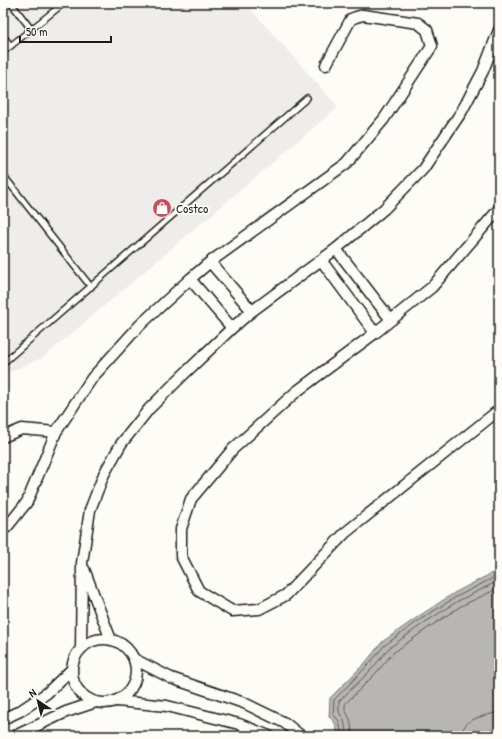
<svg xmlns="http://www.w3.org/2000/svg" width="502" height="739" viewBox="0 0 502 739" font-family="'Patrick Hand',sans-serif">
	<rect width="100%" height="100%" fill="#fdfcf7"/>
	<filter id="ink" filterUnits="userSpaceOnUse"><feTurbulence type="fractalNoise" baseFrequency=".025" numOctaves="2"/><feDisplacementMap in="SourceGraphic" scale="8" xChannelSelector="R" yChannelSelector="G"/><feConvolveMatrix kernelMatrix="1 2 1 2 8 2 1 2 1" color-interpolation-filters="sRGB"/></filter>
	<g filter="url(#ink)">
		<!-- built -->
		<path fill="#eeede9" d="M3,3H245L338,107L44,357L3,375Z"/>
		<!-- water -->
		<path fill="#b7b6b2" stroke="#797876" d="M494,572L499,573V727L472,736H338L335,723L329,716L330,698L365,663L382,642L419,616L454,593Z"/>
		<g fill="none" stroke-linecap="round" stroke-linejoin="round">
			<!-- shore -->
			<path stroke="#5a5a58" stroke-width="1" d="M342,736L339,721L333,714L334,700L368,665L385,645L421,619L456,597L495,577L499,576
				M347,736L344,720L339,712V701L372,669L389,648L424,623L458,601L496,582H499
				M353,736L350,719L345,710V704L376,673L393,653L428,628L461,606L499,588
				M462,736C462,722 472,720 483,716C489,715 494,713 499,712"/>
			<defs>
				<path id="lane" d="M11,3L31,29
					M3,36L11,46
					M3,52L64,3
					M3,175L91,287
					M3,363L307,98"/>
				<path id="street" d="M499,209L432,287L375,333L296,392L233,449L191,499L181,529V556L199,591L232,611L259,609L286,595L345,533L499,410
					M336,249L391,320
					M321,260L375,333
					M210,262L252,311
					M190,279L232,328
					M3,437L22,429L56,432
					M3,530L7,527L27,502L56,432L92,378L139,326L190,279L210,262L347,163L384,119L432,46L427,30L418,23L363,15L356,17L351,19L326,65
					M84,569L111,640
					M72 671a32 32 0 1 1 64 0a32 32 0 1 1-64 0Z
					M81,649L82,563L90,510L104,474L121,444L149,409L181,377L232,328L252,311L336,249L384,209L423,169L462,111L483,71L499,30
					M134,659L171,678L244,703L285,723L301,736
					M117,701L167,706L239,724L269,736
					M3,719L20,711L47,693L72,669
					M15,736L66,712L96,702"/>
			</defs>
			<!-- lane casing -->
			<use href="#lane" stroke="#1c1c1c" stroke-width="8"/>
			<!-- street casing -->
			<use href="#street" stroke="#1c1c1c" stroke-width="13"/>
			<!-- lane -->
			<use href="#lane" stroke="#fdfcf7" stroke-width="5"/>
			<!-- street -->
			<use href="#street" stroke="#fdfcf7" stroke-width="10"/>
		</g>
	</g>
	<!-- icons -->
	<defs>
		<symbol id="shop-disc" viewBox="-11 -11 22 22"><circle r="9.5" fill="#d1495b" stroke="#fdfcf7"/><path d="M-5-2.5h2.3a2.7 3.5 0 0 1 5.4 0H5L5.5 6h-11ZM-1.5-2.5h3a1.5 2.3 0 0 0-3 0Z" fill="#fff"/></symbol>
	</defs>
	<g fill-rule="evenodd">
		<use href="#shop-disc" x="151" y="197" width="22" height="22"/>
	</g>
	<g text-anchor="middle" stroke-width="4" stroke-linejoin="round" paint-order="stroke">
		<!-- poi labels -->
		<g font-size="13" fill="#1c1c1c" stroke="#fdfcf7" text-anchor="start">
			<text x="176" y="213">Costco</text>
		</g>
	</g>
	<!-- margin -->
	<rect width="502" height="739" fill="none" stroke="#fdfcf7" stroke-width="16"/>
	<rect x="8" y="8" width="486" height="723" fill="none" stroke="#1c1c1c" stroke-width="1.5" filter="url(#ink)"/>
	<!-- north arrow -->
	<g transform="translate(38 701) rotate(325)" stroke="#fdfcf7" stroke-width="3" paint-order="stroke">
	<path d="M0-3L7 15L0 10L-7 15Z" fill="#1c1c1c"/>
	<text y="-6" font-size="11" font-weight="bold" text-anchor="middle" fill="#1c1c1c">N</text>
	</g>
	<!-- scale -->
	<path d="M20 36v6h91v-6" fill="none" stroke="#1c1c1c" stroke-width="2"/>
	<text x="26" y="36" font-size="12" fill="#1c1c1c" stroke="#fdfcf7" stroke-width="3" paint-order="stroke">50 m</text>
</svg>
